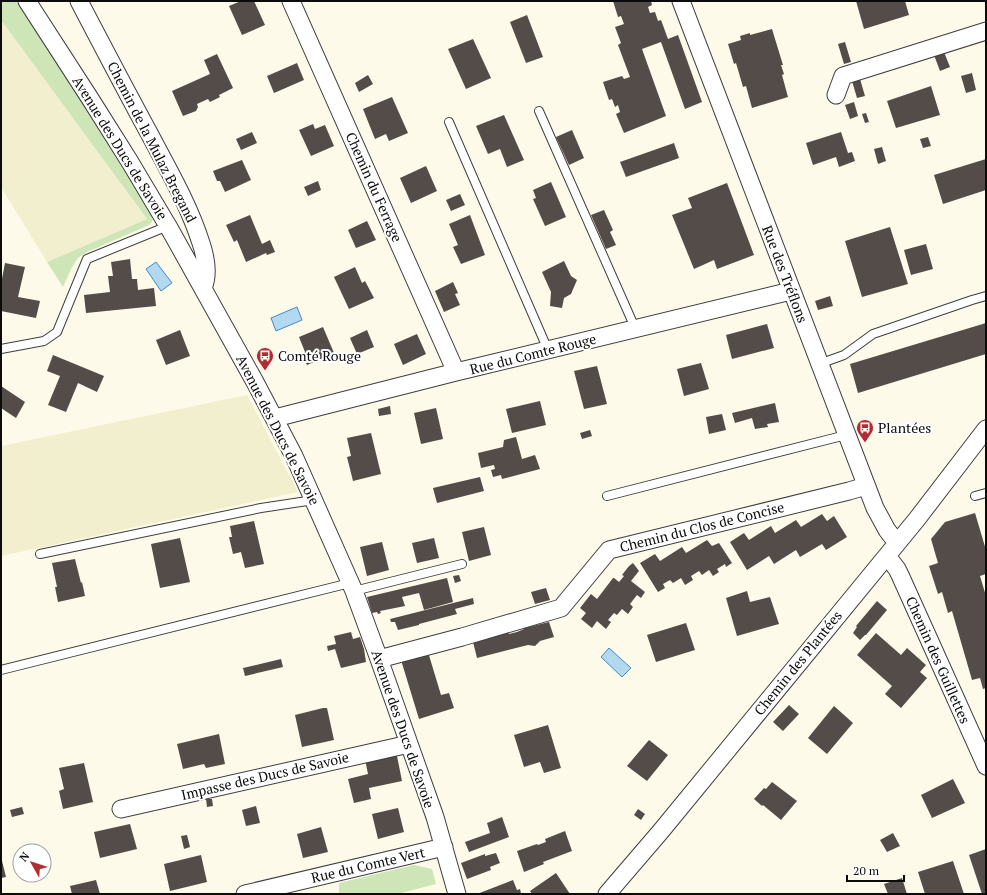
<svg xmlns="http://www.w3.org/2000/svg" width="987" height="895" viewBox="0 0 987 895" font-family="'PT Serif',serif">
	<rect width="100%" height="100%" fill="#fefaea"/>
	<!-- farmland -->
	<path fill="#f1efcd" d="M1,20L147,219L47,262L1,187Z
		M247,395L298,492L1,556V446Z"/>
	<!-- green -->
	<path fill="#cee5b7" d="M1,1H16L82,102L151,213C154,219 153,223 147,226L87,252L78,258L72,267L63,287L47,262L147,219L1,20Z
		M414,865L432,869L436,884L397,894H339V883Z"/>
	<!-- water -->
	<path fill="#b3d9f1" stroke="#3f8cc3" d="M156,262L172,283L161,291L146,269Z
		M297,307L302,320L276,331L271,318Z
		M609,648L631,668L622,677L601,657Z"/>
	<!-- building -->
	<path fill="#534c48" d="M241,1H254L265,25L242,35L229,6Z
		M613,1H651L652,5L648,7L650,13L655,12L658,21L661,20L668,39L678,35L702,102L685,109L661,42L642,49L666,116L624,133L616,114L620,112L618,105L615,107L612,99L609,100L603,82L622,76L624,79L630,77L618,45L621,43L615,27L624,24L621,16L618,17Z
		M856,1H905L909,15L864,29Z
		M527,15L543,57L526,63L510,22Z
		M772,29L783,65H781L784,74L782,75L788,97L752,108L746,86L743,87L736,63L734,64L728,44L741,40L740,36L750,33V35Z
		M473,39L491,78L466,89L448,49Z
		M845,42L851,62L844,64L838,44Z
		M944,52L950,67L940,71L934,55Z
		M217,54L233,88L219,95L220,97L210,102L208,99L197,104L198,107L196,111L183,116L172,91L210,74L204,60Z
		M297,63L304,80L274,93L267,76Z
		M972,73L976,90L966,93L961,76Z
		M368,75L373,84L359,92L355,83Z
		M860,79L865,96L857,98L852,81Z
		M931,86L940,115L896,128L887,101Z
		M392,97L408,133L389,141L386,134L375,139L363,109Z
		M854,102L858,116L850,119L845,105Z
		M866,113L869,122L865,123L862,114Z
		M504,115L524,160L507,167L500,149L488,154L476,126Z
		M313,124L315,129L325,125L334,146L311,156L299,130Z
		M572,130L584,158L569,165L556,137Z
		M252,132L257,143L241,150L236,139Z
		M841,132L848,153L852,152L855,161L839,167L836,157L813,165L806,143Z
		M928,137L931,146L923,148L920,139Z
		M674,143L679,158L626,177L620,162Z
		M882,147L886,161L878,164L874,149Z
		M986,159V190L943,204L934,175Z
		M242,160L251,180L225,192L220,181H217L213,171Z
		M426,166L437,191L411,203L400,178Z
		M318,181L321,190L308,196L304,187Z
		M551,182L566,217L545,226L533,199L536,198L533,190Z
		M727,183L754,255L717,269L714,260L694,269L672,215L692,208L688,198Z
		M460,194L465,205L451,211L446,200Z
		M604,210L613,230L610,232L616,245L606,249L591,215Z
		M250,215L262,244L270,240L275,252L267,255L266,253L246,262L237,240L234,242L226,225Z
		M470,215L485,255L461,264L453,247L458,245L449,224Z
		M367,221L376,240L356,248L348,230Z
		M890,227L908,284L862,297L845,241Z
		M926,244L933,269L911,275L904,250Z
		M130,259L132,279H137L138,290L154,288L156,306L86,313L84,295L110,292L108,276H113L111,262Z
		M564,261L571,276L577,280L571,294L564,298L562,308L550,306L551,292L542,272Z
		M5,263L25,267L18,297L40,301L36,318L1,311V284Z
		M355,267L362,283L365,281L374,298L349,309L334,277Z
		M453,282L458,293L455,294L460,305L444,312L435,291Z
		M830,296L833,306L818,310L815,301Z
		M986,323V354L858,393L850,364Z
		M767,324L774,348L732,359L726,335Z
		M323,327L334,353L307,365L301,353L305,352L299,337Z
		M180,330L190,356L166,365L156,340Z
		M367,330L374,347L357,354L350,338Z
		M417,334L426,354L403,365L394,344Z
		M53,355L104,376L97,392L78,383L66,412L48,405L60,376L47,371Z
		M701,363L709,389L684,396L677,369Z
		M597,366L607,404L584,409L574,371Z
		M1,386L25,402L16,418L1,408Z
		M540,401L546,425L512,433L506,409Z
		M775,403L779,422L767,424L768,427L755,429L752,418L735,423L732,413Z
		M390,406L391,414L379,416L378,409Z
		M436,408L443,439L421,444L414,413Z
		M722,414L726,430L709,434L706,417Z
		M590,430L592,436L582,439L580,433Z
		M371,433L381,474L353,481L347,457L351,456L347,438Z
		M516,437L522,459L535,455L540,469L502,479L501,475L493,477L491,470L495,469L494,465L481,468L478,453L503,447L504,440Z
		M480,477L484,491L437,503L433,488Z
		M975,513L986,550V574L980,576L986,596V688L983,689L980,678L972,680L952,611L948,613L942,592L938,594L929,566L938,563L931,539L945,522Z
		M822,514L827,521L834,516L847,537L826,550L822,544L800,557L796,550L774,564L769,556L747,570L730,542L744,533L749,540L771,526L775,533L796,520L801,527Z
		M254,521L264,564L245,568L241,552L233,554L229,537H232L230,526Z
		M484,527L491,555L469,561L462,532Z
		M180,538L190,582L160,588L151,544Z
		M434,538L439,558L417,563L412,543Z
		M707,540L712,546L719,543L732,563L726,567L725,564L717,569L719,572L713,576L709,570L702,575L699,571L691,576L693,580L685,585L681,578L673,583L670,580L663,584L665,588L658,592L640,563L655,554L660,561L682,547L686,553Z
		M382,542L389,570L367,576L360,547Z
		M75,559L81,583L82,582L85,596L58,602L55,587H57L52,563Z
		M633,563L639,571L631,581L645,592L641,598L637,595L630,604L633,607L628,614L622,609L617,615L614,613L608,620L611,622L606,629L597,621L592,628L581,619L586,613L580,608L591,594L597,599L613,578H614L619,582L624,576L622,575L629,566Z
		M459,575L461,581L455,583L453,576Z
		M447,578L453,602L424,610L419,593L402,597L405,606L380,611L381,613L378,614L377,612L372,613L367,597Z
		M546,588L550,600L535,604L531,592Z
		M747,591L750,602L770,597L779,624L737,636L726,598Z
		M473,598L474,604L455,609L457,614L419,624V625L398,630L395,622H391L390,619Z
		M877,601L887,610L866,635H865L860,640L853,633L857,627L856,626Z
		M549,622L554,637L540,641L535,646L528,645L477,658L473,642L508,632L509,634L517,632L524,629V628Z
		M686,623L695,650L656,662L647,635Z
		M351,632L353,639L360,637L364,649L366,662L341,668L335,649L328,651L327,646L336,644L334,636Z
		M876,633L901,655L907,648L926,665L920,672L927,678L901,708L885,694L892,686L857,655Z
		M428,652L441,695L449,693L454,708L419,719L401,660Z
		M281,659L283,667L245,676L243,668Z
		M789,705L799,714L783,731L773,722Z
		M834,706L853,723L827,754L808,738Z
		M323,708H327L334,740L302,747L295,715Z
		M548,725L561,768L544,773L540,762L524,767L514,735Z
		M219,734L225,764L206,768L204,764L183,769L177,744Z
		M649,740L668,755L647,781L627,766Z
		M396,751L402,781L369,788L371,799L354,803L348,779L368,774L365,759Z
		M84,763L93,802L63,809L59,791L64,789L59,768Z
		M953,779L965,803L932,818L921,795Z
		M772,782L797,801L781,820L763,805L762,806L754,799L764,788L766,789Z
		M206,799H212L213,806L207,807Z
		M256,806L260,823L246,826L242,810Z
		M22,807L24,814L12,817L10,810Z
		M398,808L404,832L378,839L372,814Z
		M638,809L645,814L641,820L634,815Z
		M502,817L509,837L469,852L465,842L490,833L487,823Z
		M130,824L137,849L100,858L94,832Z
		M321,827L328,852L303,858L297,834Z
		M565,831L572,851L543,862L544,864L524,872L517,851L537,844L538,845L546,842L545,839Z
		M893,833L900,846L887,852L880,840Z
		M187,835L190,847L184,849L181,836Z
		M986,849V894H982L969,855Z
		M496,853L500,863L490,867L491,870L467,879L461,863L485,854V856Z
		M201,855L207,882L170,891L164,864Z
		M1,857L6,877L1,878Z
		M953,861L964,894H925L918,872Z
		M556,873L570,894H539V893L532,894L530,891Z
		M902,878L907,894H888L884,884Z
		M96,880L100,894H72L70,886Z
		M513,880L517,890L520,889L521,893L477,894Z"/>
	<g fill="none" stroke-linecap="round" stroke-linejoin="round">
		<defs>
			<path id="lane" d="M539,111L632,321L635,329
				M449,122L548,350
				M1,349L44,341L57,332L87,259L168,226
				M819,364L844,355L873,334L972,300L986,296
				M607,496L846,435
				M975,496L986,493
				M40,554L261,508L314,500
				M354,591L462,564
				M1,670L350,583"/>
			<path id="street" d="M27,1L91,100L130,162L168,226L255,382L294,456L354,591L379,659L435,817L457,894
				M79,1C102,45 125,89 149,133C168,169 189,205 201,243C206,258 209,274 203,288
				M291,1L456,372
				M681,1L875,508L887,530L897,543
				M836,95L843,76L986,31
				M275,418L456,372L791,291
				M887,556L897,569L900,575L986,766
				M379,659L462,637L561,608L609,550L849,491L866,486
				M121,809L409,744
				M245,894L444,847
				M607,894L661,831L917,519L986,429"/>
		</defs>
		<!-- lane casing -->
		<use href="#lane" stroke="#3e3e3e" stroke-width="10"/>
		<!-- street casing -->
		<use href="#street" stroke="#3e3e3e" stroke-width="19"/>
		<!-- lane -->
		<use href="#lane" stroke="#fff" stroke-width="8"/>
		<!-- street -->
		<use href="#street" stroke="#fff" stroke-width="17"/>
	</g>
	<!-- icons -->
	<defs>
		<symbol id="bus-pin" viewBox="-11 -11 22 30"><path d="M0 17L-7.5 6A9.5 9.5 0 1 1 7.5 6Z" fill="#b02e32" stroke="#fff"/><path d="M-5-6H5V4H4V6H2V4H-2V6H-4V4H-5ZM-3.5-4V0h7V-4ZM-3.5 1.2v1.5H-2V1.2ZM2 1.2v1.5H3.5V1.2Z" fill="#fff"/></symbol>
	</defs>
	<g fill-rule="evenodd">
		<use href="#bus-pin" x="255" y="346" width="20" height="27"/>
		<use href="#bus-pin" x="855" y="418" width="20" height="27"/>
	</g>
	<g text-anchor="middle" stroke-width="4" stroke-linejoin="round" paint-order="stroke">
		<!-- street labels -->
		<g font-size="14" fill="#0b0b0b" stroke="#fff">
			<text transform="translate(152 142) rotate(63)" y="5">Chemin de la Mulaz Bregand</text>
			<text transform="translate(120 148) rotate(58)" y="5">Avenue des Ducs de Savoie</text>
			<text transform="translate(374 187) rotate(66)" y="5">Chemin du Ferrage</text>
			<text transform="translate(785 274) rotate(69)" y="5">Rue des Tréflons</text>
			<text transform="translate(533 354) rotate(-14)" y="5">Rue du Comte Rouge</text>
			<text transform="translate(278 430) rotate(63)" y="5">Avenue des Ducs de Savoie</text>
			<text transform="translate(702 527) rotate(-14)" y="5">Chemin du Clos de Concise</text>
			<text transform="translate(938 660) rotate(66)" y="5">Chemin des Guillettes</text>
			<text transform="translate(798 663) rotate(-51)" y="5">Chemin des Plantées</text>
			<text transform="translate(403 729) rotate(71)" y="5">Avenue des Ducs de Savoie</text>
			<text transform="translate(265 776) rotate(-13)" y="5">Impasse des Ducs de Savoie</text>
			<text transform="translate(368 865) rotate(-13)" y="5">Rue du Comte Vert</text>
		</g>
		<!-- poi labels -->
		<g font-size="14" fill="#0b0b0b" stroke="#fff" text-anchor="start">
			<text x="278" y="361">Comté Rouge</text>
			<text x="878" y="433">Plantées</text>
		</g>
	</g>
	<!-- border -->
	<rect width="987" height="895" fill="none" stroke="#0b0b0b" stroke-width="4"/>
	<!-- north arrow -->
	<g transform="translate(32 863) rotate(309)"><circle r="19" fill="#ffffff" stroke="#9d9d9d"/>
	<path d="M0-3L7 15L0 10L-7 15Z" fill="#b02e32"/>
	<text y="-6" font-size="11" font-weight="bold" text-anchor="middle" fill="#0b0b0b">N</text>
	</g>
	<!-- scale -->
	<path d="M847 875v6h57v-6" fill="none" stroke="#0b0b0b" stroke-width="2"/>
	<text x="853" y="875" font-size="12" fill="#0b0b0b" stroke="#ffffff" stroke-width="3" paint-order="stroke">20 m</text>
</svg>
